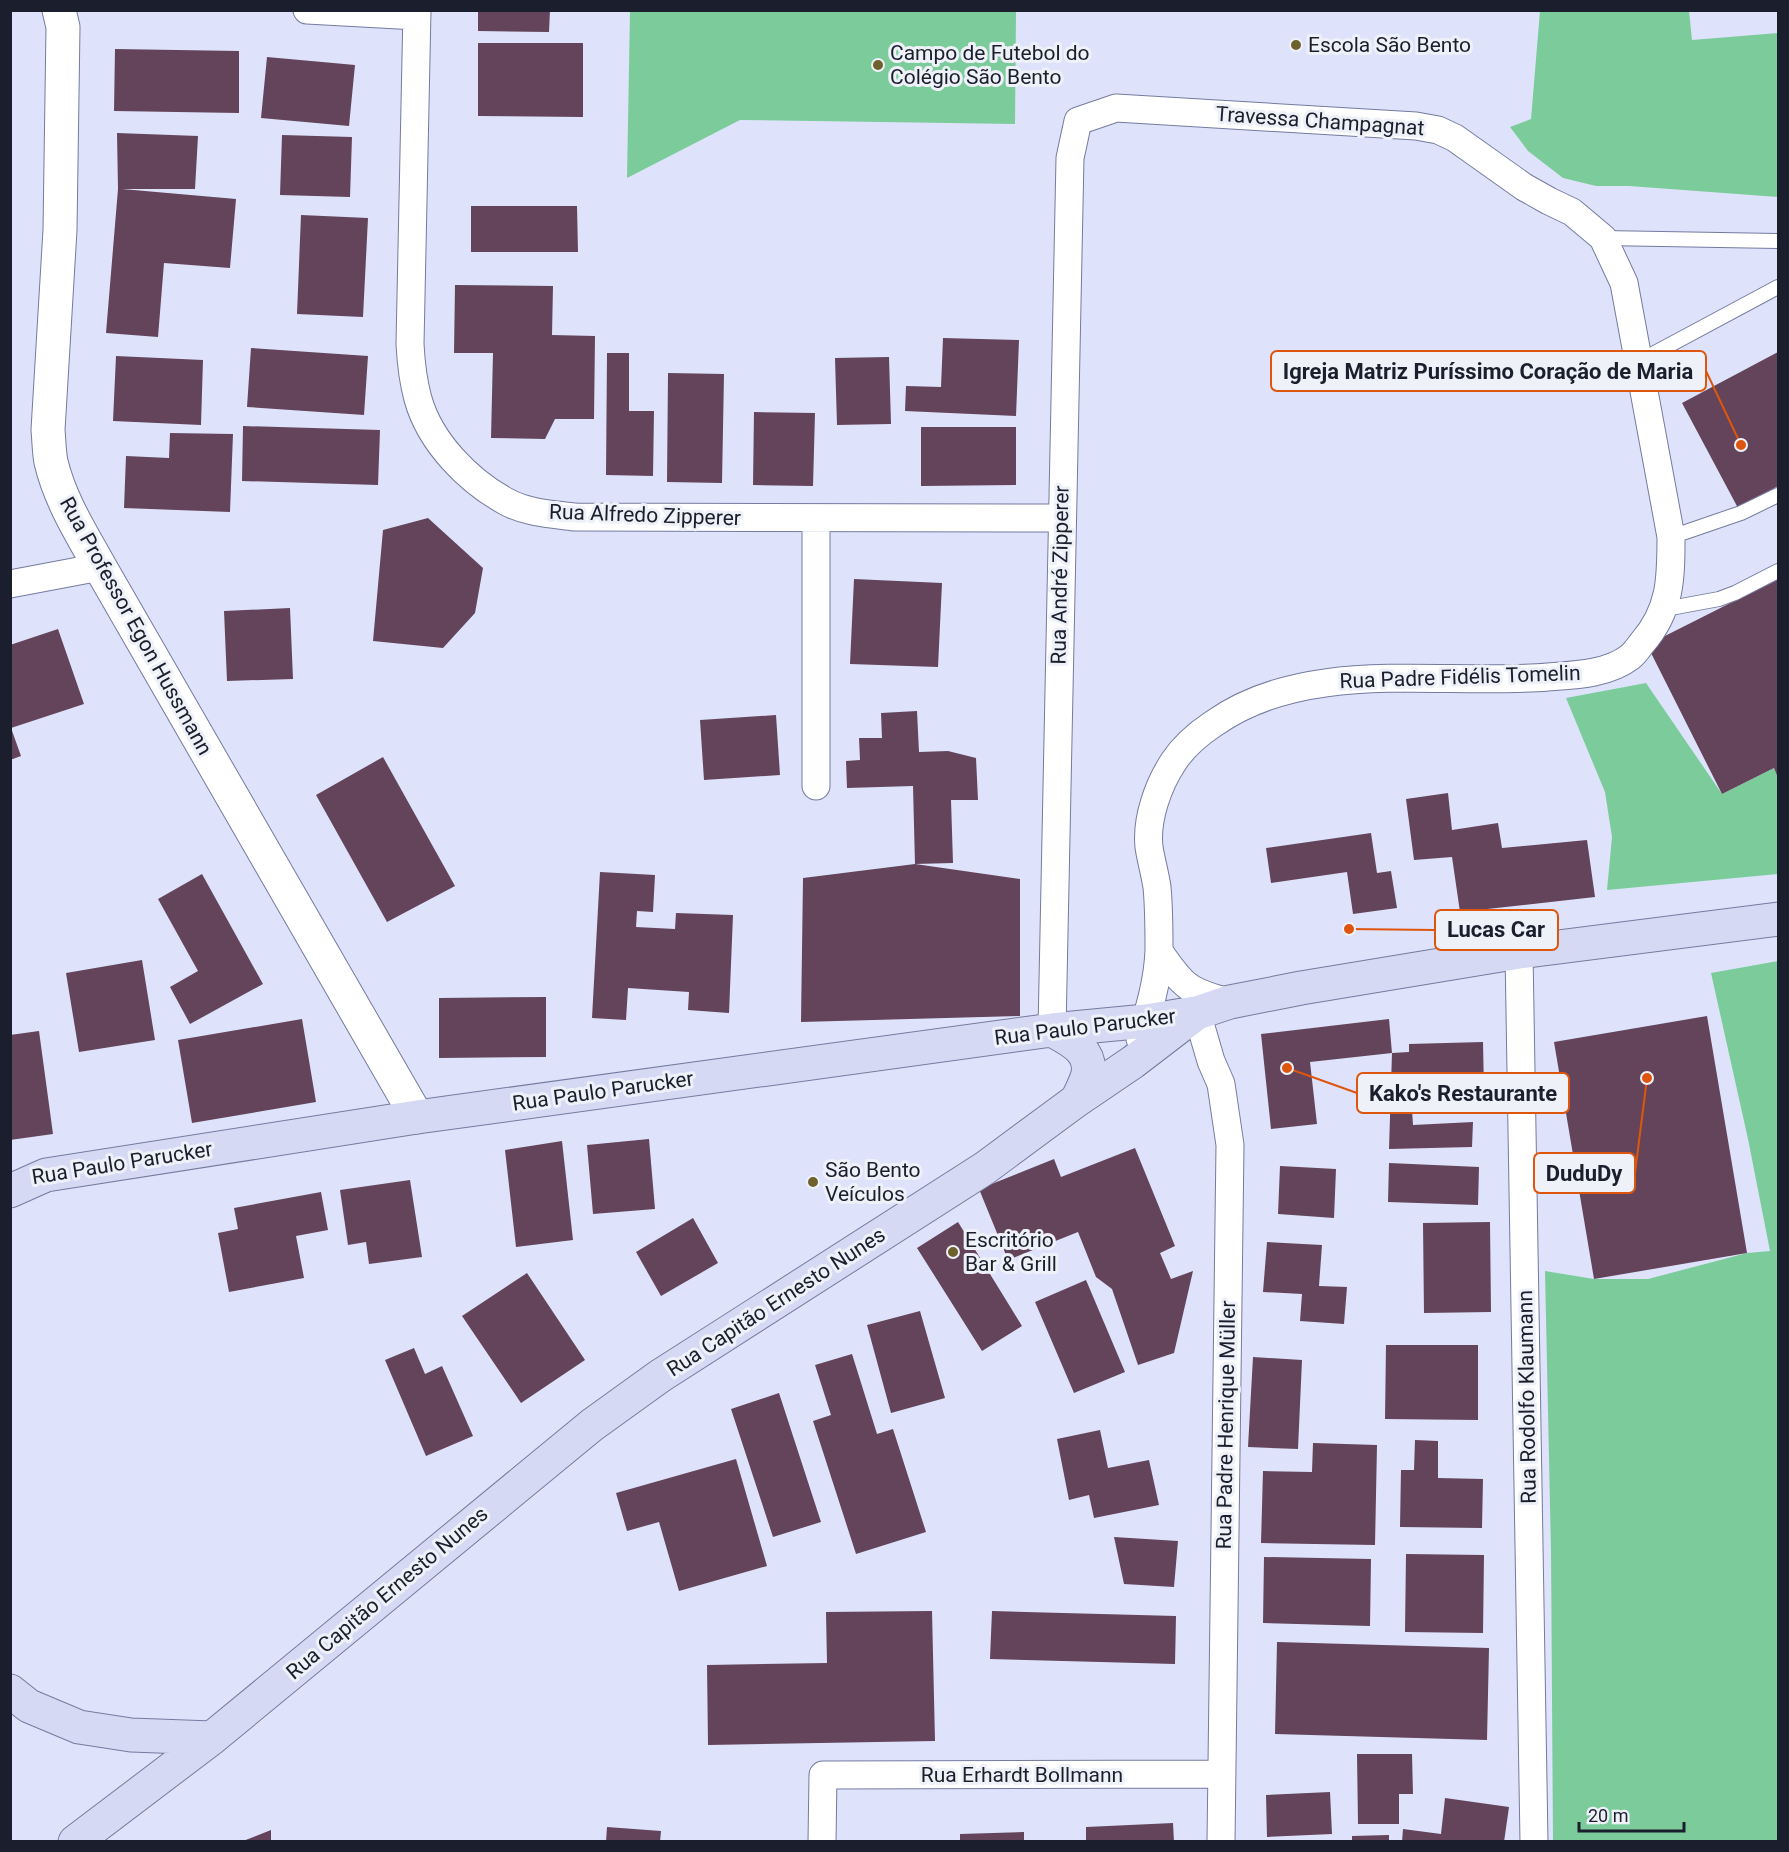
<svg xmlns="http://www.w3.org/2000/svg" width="1789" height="1852" viewBox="0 0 1789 1852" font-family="Roboto,sans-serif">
	<rect width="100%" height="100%" fill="#dee3fb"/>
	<!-- green -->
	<path fill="#7ccc9b" d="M630,11H1016L1015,124L740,120L627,178Z
		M1540,11H1689L1692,40L1778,33V197L1629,186H1596L1563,178L1528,151L1510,127L1531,119Z
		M1646,683L1722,794L1774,768L1778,778V874L1607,890L1612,837L1605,792L1566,698Z
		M1778,961V1841H1553L1551,1552L1545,1271L1594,1279H1648L1747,1253L1770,1251L1748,1139L1711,973Z"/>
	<!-- building -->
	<path fill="#63445b" d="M478,10H550L549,32L478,31Z
		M478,43H583V117L478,116Z
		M115,49L239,51V113L114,111Z
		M267,57L355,65L349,126L261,118Z
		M117,133L198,136L195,189H122L236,199L230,268L164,263L158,337L106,333L118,189Z
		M282,135L352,137L350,197L280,195Z
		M471,206H577L578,252H471Z
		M301,215L368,218L363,317L297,314Z
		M455,285L553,286L552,335L595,336L594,419H555L545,439L491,438L493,353H454Z
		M943,338L1019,340L1016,416L905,411L906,386L941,387Z
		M251,348L368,356L364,415L247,407Z
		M1778,352V486L1738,508L1682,403Z
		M607,353H629V411H654L653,476L606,475Z
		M116,356L203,360L201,425L113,421Z
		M889,357L891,424L837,425L835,358Z
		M668,373L724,374L722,483L667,482Z
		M754,412L815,413L813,486L753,485Z
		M243,426L380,430L378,485L242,481Z
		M921,427H1016V485L921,486Z
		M170,433L233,434L230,512L124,508L126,456L169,458Z
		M428,518L483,568L475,613L443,648L373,641L383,530Z
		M854,579L942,583L938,667L850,664Z
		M1778,579V778L1774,768L1722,794L1647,645Z
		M290,608L293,679L227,681L224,611Z
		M58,629L84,704L11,728L21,756L10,760V645Z
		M917,711L919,752L948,751L976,758L978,800H951L953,863L915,864L913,786L847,788L846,761L860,760L859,738H882L881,713Z
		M776,715L780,775L704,780L700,720Z
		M383,757L455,886L387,922L316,795Z
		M1448,793L1452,830L1498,823L1502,848L1587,840L1595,897L1460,912L1452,857L1414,860L1406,799Z
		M1371,833L1377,873L1391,871L1397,908L1353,914L1347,872L1271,883L1266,848Z
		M915,864L1020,879V1016L801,1022L803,878Z
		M600,872L655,875L653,912L637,911L636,927L675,929L676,913L733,915L729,1013L688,1010L689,992L628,988L626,1020L592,1018Z
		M202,874L263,984L190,1024L170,987L198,971L158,899Z
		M142,960L155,1040L79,1052L66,973Z
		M546,997V1057L439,1058V998Z
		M1707,1016L1747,1253L1594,1279L1554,1042Z
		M302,1019L316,1102L192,1123L178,1040Z
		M1389,1019L1392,1053L1310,1062L1317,1124L1271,1129L1261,1034Z
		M39,1031L53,1134L10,1140V1035Z
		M1483,1042L1484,1091L1411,1095L1413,1125L1473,1122L1472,1147L1389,1149L1392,1053L1409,1052V1044Z
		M649,1139L655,1209L593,1214L587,1145Z
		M562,1141L573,1240L516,1247L505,1150Z
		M1135,1148L1175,1246L1160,1253L1171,1279L1193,1271L1174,1353L1138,1365L1112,1289L1096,1277L1078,1232L1008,1260L979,1189L1054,1159L1061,1177Z
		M1389,1163L1479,1167L1478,1205L1388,1202Z
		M1280,1166L1336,1169L1334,1218L1278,1214Z
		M410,1180L422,1257L369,1264L366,1242L348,1245L340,1190Z
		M321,1192L328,1230L296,1236L304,1278L229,1292L218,1233L238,1229L234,1208Z
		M693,1218L718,1263L661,1296L636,1252Z
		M958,1222L1022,1326L982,1351L917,1248Z
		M1490,1222L1491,1312L1424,1313L1423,1223Z
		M1267,1242L1322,1245L1319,1286L1347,1287L1344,1324L1300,1321L1302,1294L1263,1292Z
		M527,1273L585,1360L521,1403L462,1316Z
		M1086,1280L1125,1372L1074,1393L1035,1302Z
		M920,1311L945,1398L891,1413L867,1325Z
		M1386,1345H1478V1420L1385,1419Z
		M414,1348L425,1374L442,1366L473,1436L426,1456L385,1360Z
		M852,1354L877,1434L893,1429L926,1532L856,1554L813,1421L831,1415L815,1365Z
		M1253,1357L1302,1360L1298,1449L1248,1447Z
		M779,1393L821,1522L773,1537L731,1409Z
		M1100,1430L1108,1468L1149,1460L1159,1505L1094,1518L1089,1495L1069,1500L1057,1439Z
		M1415,1440L1438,1441V1478L1483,1479L1482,1528L1400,1527L1401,1470H1414Z
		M1313,1443L1377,1445L1375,1545L1261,1543L1263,1471L1312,1472Z
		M736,1459L767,1566L679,1591L659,1522L627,1531L616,1493Z
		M1114,1537L1178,1541L1174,1587L1124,1584Z
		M1406,1554L1484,1555L1483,1633L1405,1632Z
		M1264,1557L1371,1559L1370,1626L1263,1623Z
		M932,1611L935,1741L708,1745L707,1665L827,1663L826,1612Z
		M992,1611L1176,1616L1175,1664L990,1659Z
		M1277,1642L1489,1648L1487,1740L1275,1734Z
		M1357,1754H1412L1413,1794H1399V1824H1358Z
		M1330,1792L1332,1834L1267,1837L1266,1795Z
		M1445,1798L1509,1807L1504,1842H1402L1403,1829L1441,1834Z
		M1173,1823L1174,1842H1086V1827Z
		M607,1827L661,1831L660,1842H606Z
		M271,1830V1842H243V1841Z
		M1024,1832V1842H960V1834Z
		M1389,1835V1842H1352V1836Z"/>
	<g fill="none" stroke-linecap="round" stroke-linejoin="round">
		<defs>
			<path id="service" d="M1603,238L1778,241
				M1638,362L1778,287
				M1671,537L1741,513L1778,495
				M1665,609L1719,599L1735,593L1778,571"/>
			<path id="minor" d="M307,10L417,16
				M417,10L410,344C411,363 413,381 418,399C430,442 468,481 507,502C527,513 552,514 575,517L1061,518
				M10,584L100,567
				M816,786V519
				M1159,951C1182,985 1189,993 1230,1002
				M1519,952L1534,1842
				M1197,1013L1211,1061L1221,1084L1230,1145L1221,1842
				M1052,1030L1070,158L1078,121L1116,108L1416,126L1438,130L1455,138L1524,187L1549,201L1572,212L1603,238L1624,283L1671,537C1671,578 1671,610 1642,643C1639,647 1635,653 1630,657C1608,674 1575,675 1548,677C1439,686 1307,657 1213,724C1198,734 1184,746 1174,761C1158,785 1146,819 1149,847C1151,860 1155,874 1157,887C1159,908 1159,930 1159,950C1158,981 1149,1010 1140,1039
				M822,1842L823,1775L1222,1774"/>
			<path id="tertiary" d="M59,10L63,27L60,230L48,430C49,440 49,452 51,462C60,500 81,533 100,567L417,1117"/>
			<path id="secondary" d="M1052,1030C1070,1040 1092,1050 1088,1074C1086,1082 1081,1092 1077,1100
				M10,1191L46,1175L417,1117L1052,1030L1146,1021L1195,1013
				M10,1691L29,1706L79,1727L131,1735L212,1738
				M75,1842L212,1738L592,1425L660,1376L985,1168L1077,1100L1133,1062L1197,1013L1230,1002L1301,988L1519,952L1778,919"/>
		</defs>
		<!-- service casing -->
		<use href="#service" stroke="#747b9e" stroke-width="16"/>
		<!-- minor casing -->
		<use href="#minor" stroke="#747b9e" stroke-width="29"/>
		<!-- tertiary casing -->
		<use href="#tertiary" stroke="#747b9e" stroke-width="35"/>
		<!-- secondary casing -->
		<use href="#secondary" stroke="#747b9e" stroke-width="35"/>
		<!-- service -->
		<use href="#service" stroke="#fff" stroke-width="14"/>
		<!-- minor -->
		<use href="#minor" stroke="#fff" stroke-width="27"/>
		<!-- tertiary -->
		<use href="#tertiary" stroke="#fff" stroke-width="33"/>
		<!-- secondary -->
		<use href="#secondary" stroke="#d5d9f4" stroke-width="33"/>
	</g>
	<!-- markers -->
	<g fill="#6e612e" stroke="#eff1f9" stroke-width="2">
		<circle cx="1296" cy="45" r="6"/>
		<circle cx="878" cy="65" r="6"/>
		<circle cx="813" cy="1182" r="6"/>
		<circle cx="953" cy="1252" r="6"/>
	</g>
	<g text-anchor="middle" stroke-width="6" stroke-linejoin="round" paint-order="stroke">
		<!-- poi labels -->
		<g font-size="21" fill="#1b1e2c" stroke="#eff1f9" text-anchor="start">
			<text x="1308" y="52">Escola São Bento</text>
			<text x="890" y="60">Campo de Futebol do<tspan x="890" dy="24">Colégio São Bento</tspan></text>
			<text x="825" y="1177">São Bento<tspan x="825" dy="24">Veículos</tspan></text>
			<text x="965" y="1247">Escritório<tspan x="965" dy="24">Bar &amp; Grill</tspan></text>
		</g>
		<!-- street labels -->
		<g font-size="21" fill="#1b1e2c" stroke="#eff1f9">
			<text transform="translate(1320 121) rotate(4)" y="7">Travessa Champagnat</text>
			<text transform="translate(645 515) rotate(2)" y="7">Rua Alfredo Zipperer</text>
			<text transform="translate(1060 575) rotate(-89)" y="7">Rua André Zipperer</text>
			<text transform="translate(136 626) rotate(61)" y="7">Rua Professor Egon Hussmann</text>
			<text transform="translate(1460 677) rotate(-2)" y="7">Rua Padre Fidélis Tomelin</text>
			<text transform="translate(1085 1027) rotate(-7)" y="7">Rua Paulo Parucker</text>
			<text transform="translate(603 1091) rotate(-8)" y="7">Rua Paulo Parucker</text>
			<text transform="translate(122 1163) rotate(-9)" y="7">Rua Paulo Parucker</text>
			<text transform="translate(776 1302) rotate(-33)" y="7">Rua Capitão Ernesto Nunes</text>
			<text transform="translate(1527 1397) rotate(-91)" y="7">Rua Rodolfo Klaumann</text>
			<text transform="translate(1226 1425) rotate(-89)" y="7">Rua Padre Henrique Müller</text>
			<text transform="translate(387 1593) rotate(-40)" y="7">Rua Capitão Ernesto Nunes</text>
			<text x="1022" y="1782">Rua Erhardt Bollmann</text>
		</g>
	</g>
	<!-- callouts -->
	<path fill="none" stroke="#de560e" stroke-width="2" d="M1741 445L1706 371M1349 929L1435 930M1287 1068L1357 1093M1647 1078L1635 1173"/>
	<g fill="#de560e" stroke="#eff1f9" stroke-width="2">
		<circle cx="1741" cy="445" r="6"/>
		<circle cx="1349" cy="929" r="6"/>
		<circle cx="1287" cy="1068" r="6"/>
		<circle cx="1647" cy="1078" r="6"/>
	</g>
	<g fill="#eff1f9" stroke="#de560e" stroke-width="2">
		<rect x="1271" y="351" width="435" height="40" rx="6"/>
		<rect x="1435" y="910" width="123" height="40" rx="6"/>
		<rect x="1357" y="1073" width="212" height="40" rx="6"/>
		<rect x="1534" y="1153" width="101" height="40" rx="6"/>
	</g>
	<g font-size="22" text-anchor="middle" font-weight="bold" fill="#1b1e2c">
		<text x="1488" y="379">Igreja Matriz Puríssimo Coração de Maria</text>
		<text x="1496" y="937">Lucas Car</text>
		<text x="1463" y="1101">Kako's Restaurante</text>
		<text x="1584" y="1181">DuduDy</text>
	</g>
	<!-- border -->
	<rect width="1789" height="1852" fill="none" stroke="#1b1e2c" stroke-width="24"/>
	<!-- scale -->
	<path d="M1579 1822v9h105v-9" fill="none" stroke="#1b1e2c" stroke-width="3"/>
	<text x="1588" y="1822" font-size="18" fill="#1b1e2c" stroke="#eff1f9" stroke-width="4.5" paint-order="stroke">20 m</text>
</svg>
